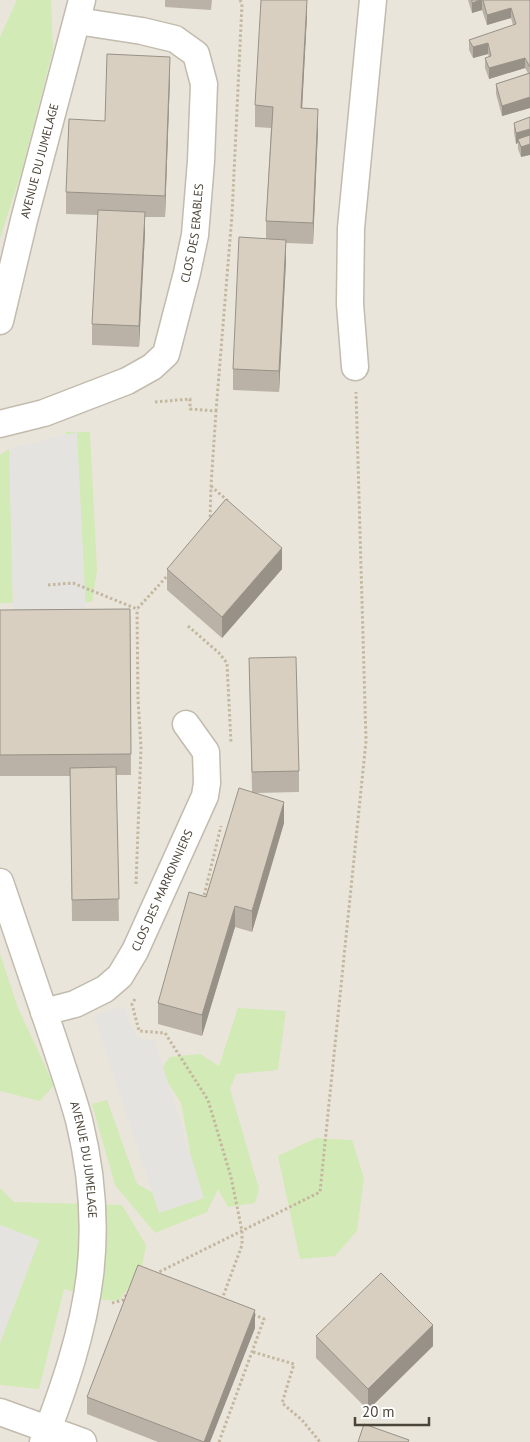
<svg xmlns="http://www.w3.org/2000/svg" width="530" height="1442" viewBox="0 0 530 1442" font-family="'PT Sans',sans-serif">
	<rect width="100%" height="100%" fill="#f6f3ec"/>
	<!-- residential -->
	<path fill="#eae5da" d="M0,0H530V1442H0Z"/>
	<!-- green -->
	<path fill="#d2eab5" d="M17,0H51L53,49L22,170L0,238V37Z
		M66,432H90L97,571L92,602L0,603V455L9,449L31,451L68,576Z
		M0,954L18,1008L54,1085L40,1101L0,1091Z
		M238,1008L286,1011L278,1070L236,1074L230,1089L259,1189L255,1203L228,1207L218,1189L207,1212L155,1233L115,1185L92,1104L107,1100L137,1184L163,1198L196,1184L181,1103L160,1070L170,1057L200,1054L219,1066Z
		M316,1138L352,1140L364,1178L357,1231L335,1256L300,1259L278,1156Z
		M0,1188L14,1202L122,1205L146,1245L141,1272L118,1301L99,1299L64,1289L39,1389L0,1385V1343L39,1240L0,1225Z"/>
	<!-- parking -->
	<path fill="#e5e3e0" d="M77,432L86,613L13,615L9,449Z
		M124,1006L136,1037L155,1041L204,1198L159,1213L94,1016Z
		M0,1225L39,1240L0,1343Z"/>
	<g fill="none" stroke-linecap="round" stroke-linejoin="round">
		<defs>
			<g id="minor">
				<path id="s1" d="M0,321L24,220L82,0"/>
				<path d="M355,367L350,304L351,228L373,0"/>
				<path id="s2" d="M0,424L44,413L127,381L152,367L166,354L187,273L195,235L201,161L204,84L196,54L175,39L142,31L77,21"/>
				<path id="s3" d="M0,882C18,936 37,990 55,1044C63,1069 72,1094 79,1120C91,1169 96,1224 90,1275C83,1333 64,1388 43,1442"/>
				<path id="s4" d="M44,1012L75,1004L105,989L120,976L135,951L205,796L207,783L206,752L186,724"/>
				<path d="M0,1412L83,1442"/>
			</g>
		</defs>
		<!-- minor casing -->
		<use href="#minor" stroke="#c2bbae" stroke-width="29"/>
		<!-- path -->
		<path stroke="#c4b79f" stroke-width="3" stroke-dasharray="2.5 2.5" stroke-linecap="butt" d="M155,402L190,399V409L216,411L211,486L210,521
			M216,411L232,215L242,4L240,0
			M211,486L229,502
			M48,585L73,583L137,609L169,574
			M188,626L219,653L227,663L231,743
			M136,884L141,748L138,699L137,609
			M203,900L221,826
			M135,999L132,1004L139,1031L165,1033L208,1100L231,1177L242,1231V1245L221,1302
			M155,1274L320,1192L366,741L356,392
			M112,1303L123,1300L128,1292
			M253,1352L294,1364L282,1403L302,1420L320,1442
			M219,1442L264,1319L252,1314"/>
		<!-- minor -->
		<use href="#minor" stroke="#fff" stroke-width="26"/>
	</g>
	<!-- wall -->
	<path fill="#bab2a6" d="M165,0H212L211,10L165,7Z
		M468,0H530V108L502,116L496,94V84L528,73L525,68L489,79L485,68V58L489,57L488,54L473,58L469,50V40L513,25L511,18L487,25L482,10L472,13Z
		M307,15L302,108L318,130L313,244L286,243V261L279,392L233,390V369L266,239V221L271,128L255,127V105Z
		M170,78L165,217H145V233L139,347L92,345V324L98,215L66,214V192L105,121Z
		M530,117L521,157L518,149V143L516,144L514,133V123Z
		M167,569H282L222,638L167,590Z
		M130,609L131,775H116L119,921H72L70,776H0V610Z
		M249,658L299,771V792L255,793L284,823L252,932L235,927L202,1036L158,1024V1003L206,897L252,792Z
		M255,1328L210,1442H158L87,1414V1397Z
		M316,1336L433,1346L368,1410L316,1358Z"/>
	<!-- shaded-wall -->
	<path fill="#979187" d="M307,0V15L301,130V108Z
		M480,0H482V10L472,13V3Z
		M511,8V18L487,25V15Z
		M488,43V54L473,58V47Z
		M170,57V78L165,217V196Z
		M525,58V68L489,79V68Z
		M530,97V108L502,116V106Z
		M318,109V130L313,244V223Z
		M530,129V139H518V143L516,144V133Z
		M530,144V155L521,157V147Z
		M145,212V233L139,347V326Z
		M286,240V261L279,392V371Z
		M282,548V569L222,638V617Z
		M284,802V823L252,932V911Z
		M235,906V927L202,1036V1015Z
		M255,1310V1328L210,1442H204Z
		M433,1325V1346L368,1410V1389Z"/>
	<!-- building -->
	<path fill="#d8cfc1" stroke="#979187" d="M261,0H307L301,108L318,109L313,223L266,221L273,107L255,105Z
		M472,0H480L472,3Z
		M483,0H530V67L525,58L489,68L485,58L491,56L488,43L473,47L469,40L516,24L511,8L487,15Z
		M107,54L170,57L165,196L66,192L69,119L105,121Z
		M530,73V97L502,106L496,84Z
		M530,117V129L516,133L514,123Z
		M530,135V144L521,147L518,139Z
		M98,210L145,212L139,326L92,324Z
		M239,237L286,240L279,371L233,369Z
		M226,499L282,548L222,617L167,569Z
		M130,609L131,754L0,755V610Z
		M296,657L299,771L252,772L249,658Z
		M116,767L119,899L72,900L70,768Z
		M239,788L284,802L252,911L235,906L202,1015L158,1003L189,892L206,897Z
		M138,1265L255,1310L204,1442L87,1397Z
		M381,1273L433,1325L368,1389L316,1336Z
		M364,1424L409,1440L408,1442H358Z"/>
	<g text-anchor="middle" stroke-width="4" stroke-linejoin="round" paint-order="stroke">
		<!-- street labels -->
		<g font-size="12" fill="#4b4439" stroke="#fff">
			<text dy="4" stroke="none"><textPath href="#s1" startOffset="165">AVENUE DU JUMELAGE</textPath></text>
			<text dy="4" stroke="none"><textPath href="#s2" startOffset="306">CLOS DES ERABLES</textPath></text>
			<text dy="4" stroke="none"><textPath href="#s4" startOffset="181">CLOS DES MARRONNIERS</textPath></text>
			<text dy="4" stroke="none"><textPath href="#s3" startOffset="291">AVENUE DU JUMELAGE</textPath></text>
		</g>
	</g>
	<!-- scale -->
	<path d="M355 1417v8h74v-8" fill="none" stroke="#4b4439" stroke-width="2.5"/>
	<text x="362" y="1417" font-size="15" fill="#4b4439" stroke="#ffffff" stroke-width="4" paint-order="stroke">20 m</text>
</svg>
